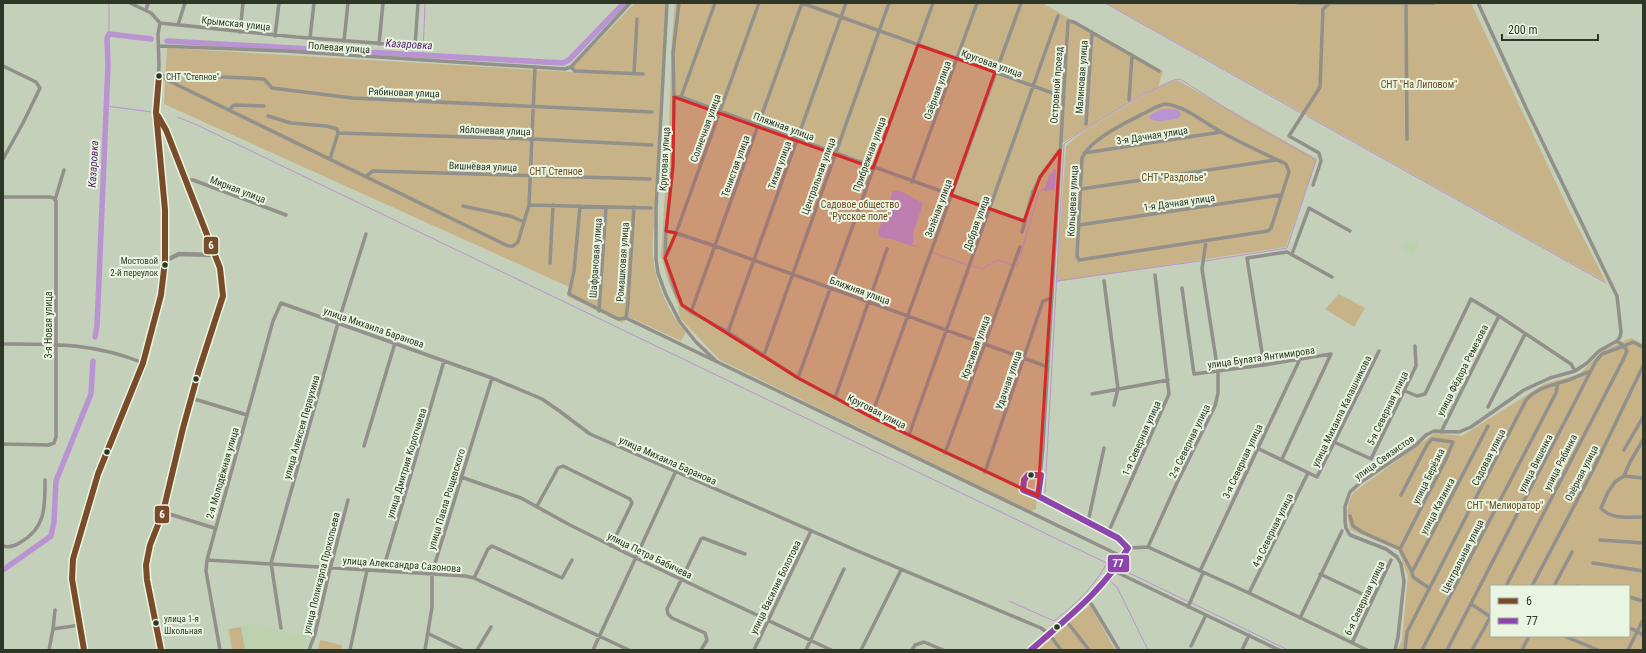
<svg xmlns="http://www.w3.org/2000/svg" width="1646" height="653" viewBox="0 0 1646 653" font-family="'Roboto Condensed',sans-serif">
	<rect width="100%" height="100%" fill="#c4d0ba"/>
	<!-- built -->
	<path fill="#bed1ae" d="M1407,238L1418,244L1414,255L1401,248Z
		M251,624L307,636L304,650H230L227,628Z"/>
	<!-- green -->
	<path fill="#c8b388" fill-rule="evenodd" d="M635,3H666L654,225C653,236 652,246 653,257C655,281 669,315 686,332L681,341L629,317L622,323L567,296L569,287L556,281L164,104L167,48L572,72L573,67Z
		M675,3H1042L1163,71L1158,88L1145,93L1059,145L1044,407L1036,509L1031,511L720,360L680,318L678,305L668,281L661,256L669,126L672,39Z
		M1106,3H1471L1567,206L1606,282Z
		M1177,80L1317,159L1286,247L1056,282L1066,146L1081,133L1145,94C1156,91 1166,82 1177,80Z
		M1339,294L1365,308L1354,327L1325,309Z
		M1631,338L1643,344V650H1398L1402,640L1408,576L1398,550L1351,530C1346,516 1346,504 1354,492L1435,433L1462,436L1544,384L1580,374L1602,351ZM1491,586H1629V636H1491Z
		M1090,605L1115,650H1038Z
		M241,627L245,650H232L229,629Z
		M320,640L342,645L341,650H318Z"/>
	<!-- water -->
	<path fill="#ba94d2" d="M1163,109H1178L1181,115L1179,118C1170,119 1157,124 1149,118L1151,114Z
		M1054,169H1056L1055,190H1049L1046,192L1044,190L1049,175L1052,173Z
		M898,190L923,203L913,234V242L911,246L895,240L880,237L878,232L891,198L892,192Z"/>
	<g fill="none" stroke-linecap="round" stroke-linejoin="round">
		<!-- stream -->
		<path stroke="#ba94d2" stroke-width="1" d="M108,3L109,5V34
			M1105,3L1301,113
			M423,55L425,3
			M106,106L152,112
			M1307,116L1606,283
			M177,117L195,124L1113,566
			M912,245L917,247
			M934,253L967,265
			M972,266L982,269L998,260L1012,265
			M1017,266L1039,192L1044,189
			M1056,281L1200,261
			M1045,492L1064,144L1079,133L1145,93C1158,90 1167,80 1180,79L1246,121L1316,160L1287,248L1205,261
			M1121,569L1189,602
			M1110,581L1117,587L1148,650
			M1009,601L1054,621C1077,603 1093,588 1107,563
			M1192,603L1288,650"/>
		<!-- river -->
		<path stroke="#ba94d2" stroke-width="5.5" d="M167,41L563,63L569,60L624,3
			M95,337L97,326L108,65L107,38L109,34L151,39
			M3,570L51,536L54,522L56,481L91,394L93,361"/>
		<!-- minor -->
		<path stroke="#92908b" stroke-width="3.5" d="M130,3L151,13L160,23L158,34L159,66L156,112L165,210V261
			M667,3L656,208V259L658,273L666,295L680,322L696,342L715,360
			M679,3L673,53L674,97L673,166L666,231L665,258L675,291L682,305L691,312L728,332L798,378L871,417L1038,496L1118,538L1128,548
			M802,3L1064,97
			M1298,3H1434
			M1406,4L1407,139
			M146,10L148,3
			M160,23L296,37L415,46L418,3
			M178,25L185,3
			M240,32L243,3
			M275,36L279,3
			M310,38L314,3
			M344,41L348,3
			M379,44L383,3
			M159,46L285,51L565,69L571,67L630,3
			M3,66L36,82L40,88L23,123L3,159
			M571,67L575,71L643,74
			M634,74L637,19
			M159,76L508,246H513L518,242L529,205L535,67
			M160,76L180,75L264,79L272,88L352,98L652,112
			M674,97H681L1024,221
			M681,97L715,3
			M1129,100L1132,55
			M1165,104C1186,106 1204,123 1223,133C1243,144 1265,154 1286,164L1289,172L1271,228L1268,231L1079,260L1077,256L1082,158C1092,136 1135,119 1156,107Z
			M229,110L234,105L264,106
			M157,113L166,130L184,179L214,255
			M268,116L291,123L326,126L337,129L338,133L330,159
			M1086,124L1092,32
			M338,133L533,139L652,145
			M1084,153L1221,132
			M366,176L373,171L650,179
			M184,179L193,180L286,215
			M912,182L977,3
			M1313,185L1321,161L1319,153L1289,136L1320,87L1323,9L1330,3
			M1081,189L1276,160
			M3,197H50L54,198L56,201V437L54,443L48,445L3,444
			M55,200L64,170
			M529,205L651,208
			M463,206L510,216L524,222
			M580,206L574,271L569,294L618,319L626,318L1123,557
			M1079,225L1281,195
			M666,231L676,233L715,246L1048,367
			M1022,232L1032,194L1040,177L1059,151
			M1292,254L1309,208L1350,231
			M667,255L676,233L759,3
			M550,263L553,205
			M1104,281L1118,389L1114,405
			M1182,288L1194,374L1264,365L1331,354
			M599,311L606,207
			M691,312L802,3
			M626,318L628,302L634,207
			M728,332L846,3
			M3,344C53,344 95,343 143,363
			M764,355L889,3
			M1264,365L1247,258L1287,252L1332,277
			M798,378L933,3
			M1405,391L1417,396L1425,394L1471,299L1499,316L1571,364L1575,371
			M1092,394L1168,380
			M191,398L247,415
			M835,398L887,249
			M1488,407L1525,334
			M871,417L1021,3
			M1441,432L1499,316
			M909,435L1058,16
			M1643,440L1630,462L1624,476L1615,482L1608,492L1601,508C1611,520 1628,517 1643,517
			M1334,442L1371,459L1416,366L1415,346
			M364,446L395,343
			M1257,448L1317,477L1379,351
			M1624,450L1643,417
			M945,453L1020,247
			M1282,459L1331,354
			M985,472L1043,301L1052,298
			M1624,476L1643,478
			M461,477L521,498L570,525L636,558L831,650
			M1401,495L1427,445L1432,439L1453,442L1445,461L1400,549L1412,572
			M1038,496L1043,446L1068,21L1074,22L1159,71
			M537,506L558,468L563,466L630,499L632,503L611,546
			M163,512L214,528
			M1350,516L1353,526L1362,532L1400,549
			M1088,522L1104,448
			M1108,533L1169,394L1155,275
			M1600,540L1643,543
			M3,546C10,548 15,546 21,542C46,527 45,507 45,480
			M1148,547L1176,485L1215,406L1218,393V372L1202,269L1206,241
			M1128,548L1148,547L1249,593L1367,650
			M207,560L465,576L474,578L629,650
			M1593,563L1643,571
			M383,570L444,361
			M1114,571L1279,650
			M1200,571L1300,359
			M1320,574L1373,599
			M474,578L488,549L492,546L562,578L572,560
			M1506,586L1622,362L1627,351L1624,346L1633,342L1643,347
			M1532,586L1592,472L1643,366
			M1554,586L1572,552
			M1578,586H1579
			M1429,588L1413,577L1412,572L1488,426
			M1249,593L1308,473
			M1629,597L1643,601
			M1087,600L1092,605L1119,650
			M1471,604L1491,617
			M1188,607L1203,573
			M1300,618L1342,531
			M1065,619L1089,650
			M281,628L271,563L338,323L366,234
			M1629,628L1637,631L1643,635
			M53,629L80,625
			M429,634L462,650
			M1564,636L1598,650
			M1352,643L1391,560
			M1191,646L1206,615
			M49,650L53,629L55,610
			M220,650L206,571L207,560L273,321L281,303L492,378L542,399L558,410L590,434L853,549L1041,628L1049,634L1061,650
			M309,650L315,634L329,573L348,500
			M350,650L367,570
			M425,650L432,607V573L492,378
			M477,650L491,627
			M593,650L675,473
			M701,650L707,640L705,633L672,618L668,614L667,609L701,539L703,538L745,554
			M754,650L811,531
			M806,650L844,569
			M861,650L901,570
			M912,650L915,645L924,642L943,650
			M1031,650C1065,619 1107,590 1128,548
			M1242,650L1249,635
			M1395,650L1398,637L1404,581L1401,564L1397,557L1386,549L1350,535L1346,528L1345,522V506L1350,492L1361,482L1416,445L1426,435L1434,431L1459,432L1471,427L1524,390L1550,378L1575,371L1587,363L1599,351L1617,341L1620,337L1621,332L1617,296L1614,290L1527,110L1478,3
			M1405,650L1407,632L1526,400C1538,387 1553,385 1569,380C1576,377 1582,374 1589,372
			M1422,650L1556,393L1558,383
			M1447,650L1596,361L1602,354L1624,346L1617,341
			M1472,650L1491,616
			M1522,650L1529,636
			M1628,650L1643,620"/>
		<!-- tertiary -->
		<path stroke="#92908b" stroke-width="4.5" d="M84,650L72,579L73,559L98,474L143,363L161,295L165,261L179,254L214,255L220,268L222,281L223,296L199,370L183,428L163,512L150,545L146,565L147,580L161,650"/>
		<defs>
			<path id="bus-1" d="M158,116L166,130L220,268L223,296L199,370L183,428L163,512L150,545L146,565L147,580L161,650
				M84,650L72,579L73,559L98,474L143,363L161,295L165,261V210L156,112L159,76"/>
			<path id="bus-2" d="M1028,475H1041L1038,496L1023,490L1024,480Z
				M1031,650C1067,618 1104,590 1128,548L1118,538L1038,496"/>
		</defs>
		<!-- bus-1 casing -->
		<use href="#bus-1" stroke="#eaf5e1" stroke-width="9"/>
		<!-- bus-2 casing -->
		<use href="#bus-2" stroke="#eaf5e1" stroke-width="9"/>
		<!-- bus-1 -->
		<use href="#bus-1" stroke="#7a4b2a" stroke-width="6"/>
		<!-- bus-2 -->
		<use href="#bus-2" stroke="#8e44ad" stroke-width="6"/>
	</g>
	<!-- marked area -->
	<path fill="#d62828" fill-opacity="0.2" stroke="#d62828" stroke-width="3" stroke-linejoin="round" d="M918,45L995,72L951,195L1024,221L1040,177L1060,150L1038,496L871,417L798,378L682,305L665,258L676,233L666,231L673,166L674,97L873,168Z"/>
	<!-- markers -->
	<g fill="#2e3727" stroke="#eaf5e1" stroke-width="1.5">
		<circle cx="159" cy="76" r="3.5"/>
		<circle cx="165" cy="265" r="3.5"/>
		<circle cx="196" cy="379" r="3.5"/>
		<circle cx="107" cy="452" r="3.5"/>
		<circle cx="1031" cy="475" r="3.5"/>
		<circle cx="156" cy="623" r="3.5"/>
		<circle cx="1057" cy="627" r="3.5"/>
	</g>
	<g text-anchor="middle" stroke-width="4" stroke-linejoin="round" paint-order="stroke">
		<!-- bus labels -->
		<g font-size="9" fill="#2e3727" stroke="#eaf5e1" text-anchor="start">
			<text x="166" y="80">СНТ "Степное"</text>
			<text x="158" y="264" text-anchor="end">Мостовой<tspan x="158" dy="12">2-й переулок</tspan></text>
			<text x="164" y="622">улица 1-я<tspan x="164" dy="12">Школьная</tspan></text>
		</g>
		<!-- street labels -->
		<g font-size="10" fill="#2e3727" stroke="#eaf5e1">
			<text transform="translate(236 23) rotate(6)" y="4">Крымская улица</text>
			<text transform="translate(339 47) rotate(4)" y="4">Полевая улица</text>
			<text transform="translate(992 63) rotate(20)" y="4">Круговая улица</text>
			<text transform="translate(1081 77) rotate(-86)" y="4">Малиновая улица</text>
			<text transform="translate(1056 85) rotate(-86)" y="4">Островной проезд</text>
			<text transform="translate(937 90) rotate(-70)" y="4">Озёрная улица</text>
			<text transform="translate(404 92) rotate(2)" y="4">Рябиновая улица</text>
			<text transform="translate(784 126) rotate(20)" y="4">Пляжная улица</text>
			<text transform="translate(705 128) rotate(-70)" y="4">Солнечная улица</text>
			<text transform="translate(495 130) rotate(2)" y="4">Яблоневая улица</text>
			<text transform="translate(1152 135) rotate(-9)" y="4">3-я Дачная улица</text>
			<text transform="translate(869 154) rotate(-70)" y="4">Прибрежная улица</text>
			<text transform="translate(664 159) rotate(-87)" y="4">Круговая улица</text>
			<text transform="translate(779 165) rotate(-70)" y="4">Тихая улица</text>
			<text transform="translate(483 166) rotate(2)" y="4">Вишнёвая улица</text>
			<text transform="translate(735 166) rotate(-70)" y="4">Тенистая улица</text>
			<text transform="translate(818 176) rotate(-70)" y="4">Центральная улица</text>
			<text transform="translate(238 189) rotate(21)" y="4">Мирная улица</text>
			<text transform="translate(1072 201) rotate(-87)" y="4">Кольцевая улица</text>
			<text transform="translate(1179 202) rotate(-8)" y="4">1-я Дачная улица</text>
			<text transform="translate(938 208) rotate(-70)" y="4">Зелёная улица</text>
			<text transform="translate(976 223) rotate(-70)" y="4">Добрая улица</text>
			<text transform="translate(595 258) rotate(-86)" y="4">Шафрановая улица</text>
			<text transform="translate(622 262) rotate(-86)" y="4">Ромашковая улица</text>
			<text transform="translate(860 290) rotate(20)" y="4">Ближняя улица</text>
			<text transform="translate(48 325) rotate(-90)" y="4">3-я Новая улица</text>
			<text transform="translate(374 327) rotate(19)" y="4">улица Михаила Баранова</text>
			<text transform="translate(975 347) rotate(-70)" y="4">Красивая улица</text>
			<text transform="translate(1261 357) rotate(-8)" y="4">улица Булата Янтимирова</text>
			<text transform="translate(1462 370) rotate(-63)" y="4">улица Фёдора Ремезова</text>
			<text transform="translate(1008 380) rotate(-71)" y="4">Удачная улица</text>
			<text transform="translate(1387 408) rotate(-64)" y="4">5-я Северная улица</text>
			<text transform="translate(877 411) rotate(27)" y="4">Круговая улица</text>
			<text transform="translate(1341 411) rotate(-64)" y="4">улица Михаила Калашникова</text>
			<text transform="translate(301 427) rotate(-74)" y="4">улица Алексея Первухина</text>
			<text transform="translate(1141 438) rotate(-66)" y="4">1-я Северная улица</text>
			<text transform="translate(1189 441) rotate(-64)" y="4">2-я Северная улица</text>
			<text transform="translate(1384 457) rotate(-35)" y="4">улица Связистов</text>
			<text transform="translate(1488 457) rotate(-63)" y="4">Садовая улица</text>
			<text transform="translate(668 460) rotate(24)" y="4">улица Михаила Баранова</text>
			<text transform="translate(1242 461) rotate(-65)" y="4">3-я Северная улица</text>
			<text transform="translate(1560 462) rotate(-63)" y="4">улица Рябинка</text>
			<text transform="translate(406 463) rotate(-73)" y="4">улица Дмитрия Коротчаева</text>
			<text transform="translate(1535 463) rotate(-63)" y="4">улица Вишенка</text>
			<text transform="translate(222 473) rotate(-74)" y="4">2-я Молодёжная улица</text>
			<text transform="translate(1581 473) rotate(-63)" y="4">Озёрная улица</text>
			<text transform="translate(1428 476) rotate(-64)" y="4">улица Берёзка</text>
			<text transform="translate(446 499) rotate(-73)" y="4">улица Павла Рощевского</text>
			<text transform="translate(1437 506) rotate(-62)" y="4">улица Калинка</text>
			<text transform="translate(1272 530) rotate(-64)" y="4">4-я Северная улица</text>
			<text transform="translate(650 555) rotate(26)" y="4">улица Петра Бабичева</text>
			<text transform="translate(1462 556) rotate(-63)" y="4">Центральная улица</text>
			<text transform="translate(402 564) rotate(4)" y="4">улица Александра Сазонова</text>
			<text transform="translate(321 573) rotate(-76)" y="4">улица Поликарпа Прокопьева</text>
			<text transform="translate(775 587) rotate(-64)" y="4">улица Василия Болотова</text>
			<text transform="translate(1364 598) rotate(-65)" y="4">6-я Северная улица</text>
		</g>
		<!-- park labels -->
		<g font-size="10" fill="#6d4c21" stroke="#eaf5e1">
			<text x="1419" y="88">СНТ "На Липовом"</text>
			<text x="556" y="175">СНТ Степное</text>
			<text x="1174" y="181">СНТ "Раздолье"</text>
			<text x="860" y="208">Садовое общество<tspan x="860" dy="12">"Русское поле"</tspan></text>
			<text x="1505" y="509">СНТ "Мелиоратор"</text>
		</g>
		<!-- water labels -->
		<g font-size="11" font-style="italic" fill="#531972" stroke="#eaf5e1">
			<text transform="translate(409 44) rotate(3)" y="4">Казаровка</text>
			<text transform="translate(93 164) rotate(-87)" y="4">Казаровка</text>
		</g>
	</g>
	<g stroke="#eaf5e1" stroke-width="1.5">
		<rect x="203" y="236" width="16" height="19" rx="4" fill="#7a4b2a"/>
		<rect x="154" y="505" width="16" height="19" rx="4" fill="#7a4b2a"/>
		<rect x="1107" y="554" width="23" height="19" rx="4" fill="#8e44ad"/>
	</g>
	<g font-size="11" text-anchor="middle" font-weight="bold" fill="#fff">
		<text x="211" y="249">6</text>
		<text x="162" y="518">6</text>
		<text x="1118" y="567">77</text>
	</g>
	<!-- border -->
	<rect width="1646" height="653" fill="none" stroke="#2e3727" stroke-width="8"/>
	<!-- legend -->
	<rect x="1490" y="585" width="140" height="52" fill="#eaf5e1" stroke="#9fa997"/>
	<rect x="1498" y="598" width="20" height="6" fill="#7a4b2a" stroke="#9fa997"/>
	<text x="1526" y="605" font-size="12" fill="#2e3727">6</text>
	<rect x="1498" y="618" width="20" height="6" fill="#8e44ad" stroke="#9fa997"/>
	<text x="1526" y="625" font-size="12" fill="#2e3727">77</text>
	<!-- scale -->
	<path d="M1502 34v6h96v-6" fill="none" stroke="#2e3727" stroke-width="2"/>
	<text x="1508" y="34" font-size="12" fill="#2e3727" stroke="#eaf5e1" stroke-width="3" paint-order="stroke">200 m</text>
</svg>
